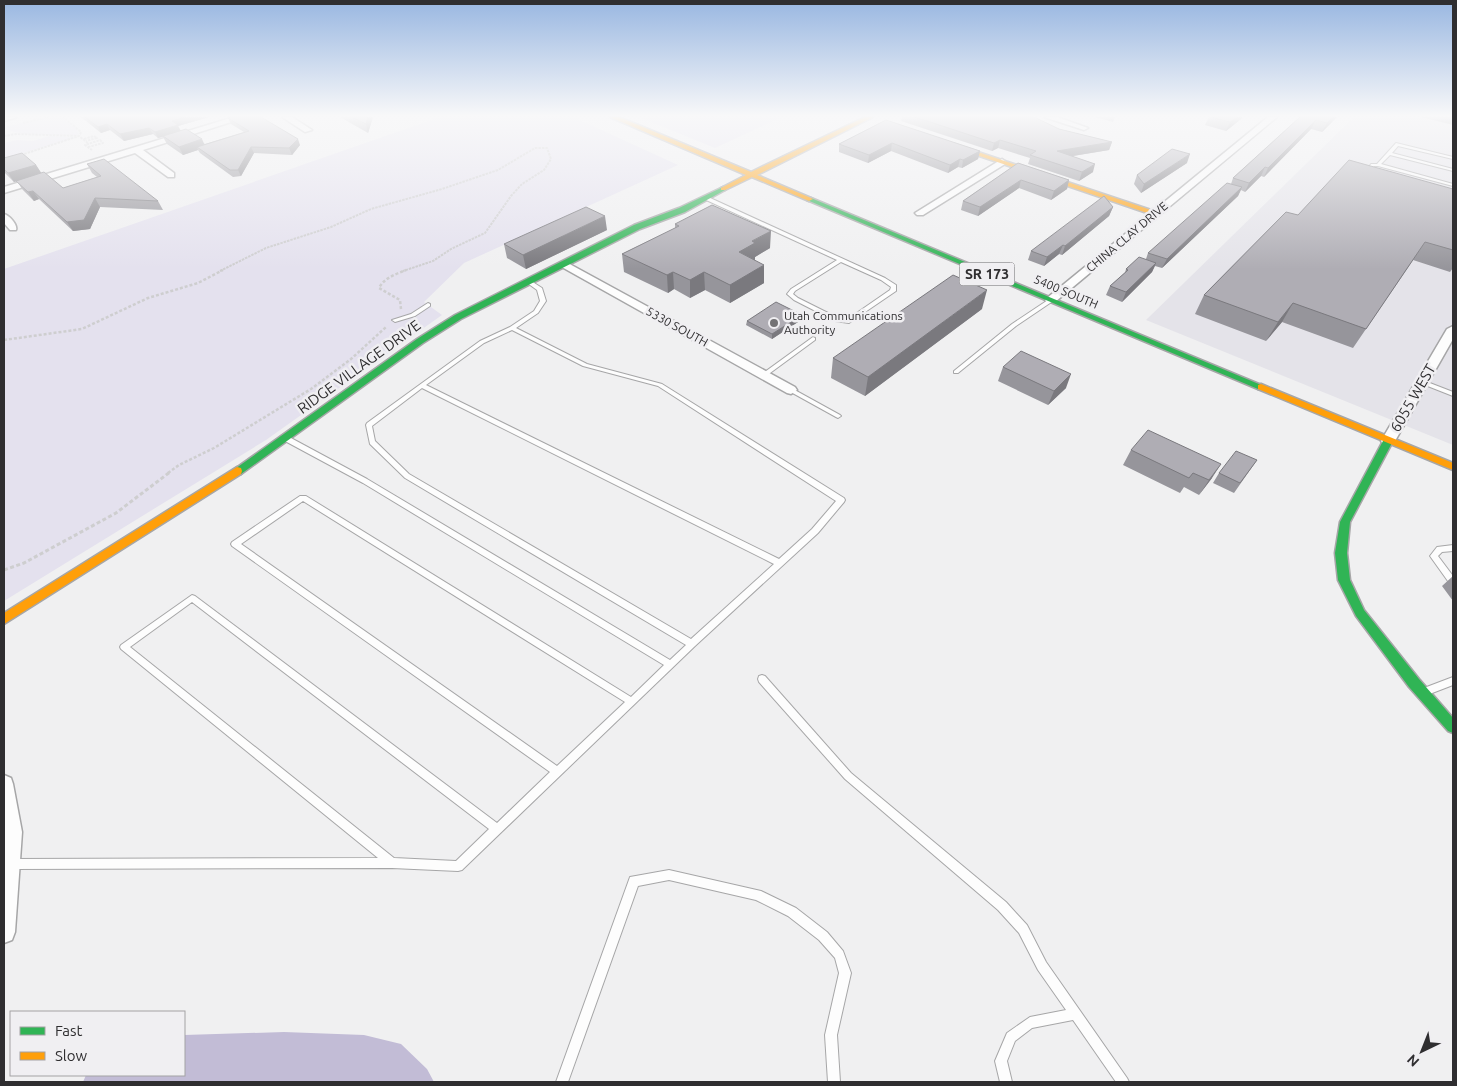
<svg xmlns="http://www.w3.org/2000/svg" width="1457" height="1086" viewBox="0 0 1457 1086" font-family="Ubuntu,sans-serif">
	<rect width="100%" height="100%" fill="#f0f0f1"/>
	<!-- built -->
	<path fill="#e4e3e9" d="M1354,117H1453V445L1146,320Z"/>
	<!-- green -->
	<path fill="#e4e1ee" d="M51,117H61L78,131L79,134L77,136L23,134L4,129V127Z
		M440,117H573L678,165L464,263L424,302L442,315L266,440L4,601V269Z
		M639,117H782L715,148Z
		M49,136L76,137L4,159V143L17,140L33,141Z"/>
	<!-- water -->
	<path fill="#c2bcd6" d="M284,1032L364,1035L401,1044L427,1069L434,1082H83L86,1075H184V1035Z"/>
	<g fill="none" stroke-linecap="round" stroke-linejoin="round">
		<defs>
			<path id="lane" d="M1396,143L1453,157V159L1398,146L1392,153L1453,169V171L1390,155L1381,164L1453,184V186L1378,166H1374L1369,173L1370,175H1366L1365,173L1371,164H1377Z
				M704,197H708L885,278L896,285V291L849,323L835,321L794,300L787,294L791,289L837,260L704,199ZM841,262L881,280L891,287L890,290L848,319L838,318L798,298L793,294L795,291Z
				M528,279L542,288L546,301L538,313L516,328L587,364L662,384L844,498L845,500L844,502L818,533L695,646L462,870L458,871L392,868L11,869L7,868L6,864L7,860L11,859L378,858L121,649L120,647L121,645L192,595L195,596L497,823L550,772L232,546L231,544L232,542L300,496H306L631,697L664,665L363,483L285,441L284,439L285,437H289L367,479L670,660L686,645L405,478L370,444L366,425L367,423L480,341L510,327L534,311L540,301L537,290L526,282V280ZM512,330L583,366L658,386L836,501L812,529L779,559L426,385L484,343ZM422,388L774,564L691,639L409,474L375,441L372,426ZM303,501L625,702L557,766L241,544ZM192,602L489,829L456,861L394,858L130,647Z
				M1051,298L1053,299V301L1016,326L958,373H954V371L1012,324Z
				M428,303L430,304V306L415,316L395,322L392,320L411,314Z
				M813,337L815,338V340L766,376H762V374Z
				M1422,380L1453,392V396L1420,383L1419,382Z
				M791,388L840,415L841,416L838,418L836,417L789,391V389Z
				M1453,545V551L1442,552L1438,556L1453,576V585L1450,584L1430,556L1437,547Z
				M762,675L765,676L851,773L1006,902L1027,925L1046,962L1127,1078L1129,1082H1116L1073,1020L1032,1028L1015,1041L1007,1061L1012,1082H1000L995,1061L1007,1033L1030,1017L1066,1010L1038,970L1019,933L998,910L845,779L759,682L758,679L759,676Z
				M1453,677V685L1427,695L1424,694L1423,691L1424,688Z
				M669,870L761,891L796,908L827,932L843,951L851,973L837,1035L840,1082H828L825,1035L839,973L835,958L819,940L788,916L756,900L669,880L638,886L568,1082H556L630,877Z"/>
			<path id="street" d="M4,117H17L4,121Z
				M234,117H247L143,150L174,173V177H168L135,153L4,193V187Z
				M282,117H292L312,130L305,132Z
				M1044,117H1057L1088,128L1084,130Z
				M1268,117H1277L1055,302H1047L1045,300L1047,298Z
				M1002,159L1006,162L1005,164L923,215H917L915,213Z
				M4,214C9,215 18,225 16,230H10L4,223Z
				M564,261L795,387L797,390L791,394L787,393L560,266L559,264Z
				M1453,326V339L1395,441L1393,444H1383L1381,441L1447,329Z
				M4,775L11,778L13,784L22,832L15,932L12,940L4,943Z"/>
			<path id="fast" d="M723,187L726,189L725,190L685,212L640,229L461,319L423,343L241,474H233L232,471L417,339L455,315L634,225L679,208Z
				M807,198H811L1266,387L1264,389H1258L807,200Z
				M1388,438L1393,441L1350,522L1347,553L1350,580L1364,610L1419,679L1453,718V733L1448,731L1409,687L1356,616L1338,580L1335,553L1340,522L1383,441Z"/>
			<path id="slow" d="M610,117H619L751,172L865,117H873L757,175L811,198L813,199L809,201L752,177L725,190H721V188L746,175Z
				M950,144H954L1160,213L1153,215L950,146Z
				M1261,384L1453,463V470L1258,389V385Z
				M237,467L241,468L242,471L241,474L4,624V613Z"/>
		</defs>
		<!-- lane casing -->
		<use href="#lane" stroke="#a6a6a7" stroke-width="2"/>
		<!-- street casing -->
		<use href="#street" stroke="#a6a6a7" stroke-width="3"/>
		<!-- fast casing -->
		<use href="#fast" stroke="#a6a6a7" stroke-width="3"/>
		<!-- slow casing -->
		<use href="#slow" stroke="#a6a6a7" stroke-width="3"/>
		<!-- path-far2 -->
		<path stroke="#cececf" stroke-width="2" stroke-dasharray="2.5 1" stroke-linecap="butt" d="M23,123L49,117
			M4,136L16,134L79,136L89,144
			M84,139L94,136L97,138L86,141
			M88,147L103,143L100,140L85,145L92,150
			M21,155L79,136L81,132L63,117
			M220,271L266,248L331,227L371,209L442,189L498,170L535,148H547L551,159L544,170L522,184L511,196L485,233L451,249L433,261L403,271"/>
		<!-- path-far1 -->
		<path stroke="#cececf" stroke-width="2.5" stroke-dasharray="3 2" stroke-linecap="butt" d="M401,309L400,300L379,288C384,278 396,274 406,270
			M4,340L82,329L148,298L198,283L223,270
			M168,473L179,465L214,448L311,389L351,359L386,327"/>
		<!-- path -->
		<path stroke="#cececf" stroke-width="3" stroke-dasharray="4 2.5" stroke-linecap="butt" d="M4,570L24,563L116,513L170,472"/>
		<!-- lane -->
		<use href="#lane" fill="#fdfdfd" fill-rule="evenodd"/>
		<!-- street -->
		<use href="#street" fill="#fdfdfd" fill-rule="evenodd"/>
		<!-- fast -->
		<use href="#fast" fill="#30b455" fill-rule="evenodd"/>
		<!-- slow -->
		<use href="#slow" fill="#ff9f0a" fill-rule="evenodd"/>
	</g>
	<!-- wall -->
	<path fill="#96959b" d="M81,117H209L178,126L180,130L205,144L244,132L231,124L228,118L300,145L292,155L254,153L241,176L233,177L200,153L198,150L183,155L167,144L163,137L158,138L153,134L124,141L110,130L101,133Z
		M340,117H373L368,133Z
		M902,117H1036L1035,118L1059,129L1112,142L1109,150L1073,156L1093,172L1079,181L1028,164L1030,158L998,148L992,151L901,121Z
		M1095,117H1115L1113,122Z
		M1209,117H1242L1241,119L1226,131L1205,125Z
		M1300,117H1337L1322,132L1311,129L1264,177L1261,176L1245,192L1241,190L1238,196L1162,268L1155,266L1152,272L1122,302L1106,295L1110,286L1125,273L1126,269L1146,259L1148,253L1231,184L1233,178Z
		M1421,117H1453V125Z
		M886,120L980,151L978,159L962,168L958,167L948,173L891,151L868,163L839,152V144Z
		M4,158L36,165L41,173L63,188L97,177L92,173L87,164L158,201L163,210L100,207L90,229L73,231L39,199L34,201L22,189L17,181L14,182L4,172Z
		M1018,163L1069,180L1067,189L1051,200L1019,188L978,216L961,210L963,201Z
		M1187,163L1141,193L1134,184L1137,175Z
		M1453,189V268L1450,272L1413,260L1353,348L1282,322L1266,341L1195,314L1204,295L1298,215Z
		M1113,207L1109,216L1062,255L1059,254L1044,266L1028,260L1031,251Z
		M675,224L770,248L755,257V260L764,283L730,303L705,290L690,298L674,289L668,293L624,272L622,254L675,228Z
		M607,230L526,269L507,258L504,244Z
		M982,309L865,396L831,378L833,358Z
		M801,320L772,339L746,325L747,321Z
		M1003,367L1066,388L1048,405L998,381Z
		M1131,450L1212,478L1199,495L1184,487L1180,493L1123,465Z
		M1257,460L1234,493L1213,483L1219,473Z
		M1453,576V601L1442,586Z"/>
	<!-- shaded-wall -->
	<path fill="#7a797e" d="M185,117H209L178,126L181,131L158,138L155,132L172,121Z
		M368,117H373L368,133L366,124Z
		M1237,117H1242L1241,119L1226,131L1230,122Z
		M1333,117H1337L1322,132L1327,123Z
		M1316,120L1311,129L1264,177L1268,168Z
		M107,124L110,130L101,133L98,127Z
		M149,128L153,134L124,141L120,134Z
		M202,139L206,148L197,147L198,150L183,155L179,147Z
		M298,139L300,145L292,155L289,148Z
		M1000,140L998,148L992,151L994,143Z
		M1112,142L1109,150L1054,159L1057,151Z
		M892,143L891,151L868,163L869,155Z
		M251,147L254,153L241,176L238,170Z
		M980,151L978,159L962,168L963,160Z
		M1190,154L1187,163L1141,193L1144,184Z
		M960,159L958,167L948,173L950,165Z
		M1095,164L1093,172L1079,181L1082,172Z
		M36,165L42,174L14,182L8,173Z
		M1265,167L1261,176L1245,192L1249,183Z
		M1021,180L1019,188L978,216L980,207Z
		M1069,180L1067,189L1051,200L1054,191Z
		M1242,187L1238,196L1162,268L1167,259Z
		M33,191L39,199L34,201L28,192Z
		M95,198L100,207L90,229L73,231L67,222Z
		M1113,207L1109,216L1062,255L1065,246Z
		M605,216L607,230L526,269L523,255Z
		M771,231L770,248L755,257V260L739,252L752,241Z
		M1063,245L1059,254L1044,266L1047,257Z
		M1156,263L1152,272L1122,302L1126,292Z
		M764,265V283L730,303V285Z
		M673,272L674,289L668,293L667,275Z
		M704,272L705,290L690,298V280Z
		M987,290L982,309L865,396L868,377Z
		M1293,303L1282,322L1266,341L1278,322Z
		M802,315L801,320L772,339V334Z
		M1071,374L1066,388L1048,405L1054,391Z
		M1221,464L1212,478L1199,495L1209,480Z"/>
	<!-- building -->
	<path fill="#afadb4" stroke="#7a797e" d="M85,117H185L172,121L178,125L155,132L149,128L120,134L107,124L98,127Z
		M230,117H261L298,139L289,148L251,147L238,170H230L197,147L249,131L228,118Z
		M352,117H368L366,124Z
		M915,117H1034L1059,129L1112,142L1057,151L1095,164L1082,172L1030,155L1036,151L1000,140L994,143Z
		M1211,117H1237L1230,122Z
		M1300,117H1333L1327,123L1316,120L1268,168L1265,167L1249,183L1233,178Z
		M886,120L980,151L963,160L960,159L950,165L892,143L869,155L839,144Z
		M186,129L202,139L179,147L163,136Z
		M1172,149L1190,154L1144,184L1137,175Z
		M22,153L36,165L8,173L4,169V158Z
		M104,159L158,201L95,198L84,220L67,222L33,191L28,192L16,181L44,172L63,188L101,176L87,164Z
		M1349,160L1453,189V250L1425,242L1366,329L1293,303L1278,322L1204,295L1286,212L1298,215Z
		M1018,163L1069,180L1054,191L1021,180L980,207L963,201Z
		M1227,183L1242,187L1167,259L1148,253Z
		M1104,196L1113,207L1065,246L1063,245L1047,257L1031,251Z
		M712,205L771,231L752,241L755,243L739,252L764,265L730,285L704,272L690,280L673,272L667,275L622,254L679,226L675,224Z
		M586,207L605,216L523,255L504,244Z
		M1139,257L1156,263L1126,292L1110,286L1128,270L1126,269Z
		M953,275L987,290L868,377L833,358Z
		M776,302L802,315L772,334L747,321Z
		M1021,351L1071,374L1054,391L1003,367Z
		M1148,430L1221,464L1209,480L1193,473L1189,478L1131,450Z
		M1236,451L1257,460L1240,483L1219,473Z"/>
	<!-- sky -->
	<linearGradient id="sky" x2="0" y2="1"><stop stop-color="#99b7e1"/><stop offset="0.43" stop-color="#f8f8f9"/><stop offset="1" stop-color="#f8f8f9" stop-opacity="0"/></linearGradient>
	<rect width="1457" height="269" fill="url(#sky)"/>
	<!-- markers -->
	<circle fill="#737274" stroke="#f0eff2" stroke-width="2" cx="774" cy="323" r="5"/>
	<g text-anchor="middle" stroke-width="5" stroke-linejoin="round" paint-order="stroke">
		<!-- far-street labels -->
		<g font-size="12" fill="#2f2e30" stroke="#f0eff2">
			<text transform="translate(1127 237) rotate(-40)" y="4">CHINA CLAY DRIVE</text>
			<text transform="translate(1066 292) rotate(23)" y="4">5400 SOUTH</text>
			<text transform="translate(677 327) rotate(29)" y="4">5330 SOUTH</text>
		</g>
		<!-- far-poi labels -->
		<g font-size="12" fill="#2f2e30" stroke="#f0eff2" text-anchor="start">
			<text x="784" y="320">Utah Communications<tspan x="784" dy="14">Authority</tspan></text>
		</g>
		<!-- shield labels -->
		<rect fill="#f0eff2" stroke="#69686a" stroke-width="1" x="959.5" y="262.5" width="55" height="23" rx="4"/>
		<g font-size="14" font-weight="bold" fill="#2f2e30">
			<text x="987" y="279">SR 173</text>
		</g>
		<!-- street labels -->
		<g font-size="15" fill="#2f2e30" stroke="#f0eff2">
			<text transform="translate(359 367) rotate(-36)" y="5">RIDGE VILLAGE DRIVE</text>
			<text transform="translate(1413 398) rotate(-60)" y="5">6055 WEST</text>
		</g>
	</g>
	<!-- border -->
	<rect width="1457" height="1086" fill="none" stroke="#2f2e30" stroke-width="10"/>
	<!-- legend -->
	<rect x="10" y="1011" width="175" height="65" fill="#f0eff2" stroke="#a3a2a4"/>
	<rect x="20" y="1027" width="25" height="8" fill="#30b455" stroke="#a3a2a4"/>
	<text x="55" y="1036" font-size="15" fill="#2f2e30">Fast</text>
	<rect x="20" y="1052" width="25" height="8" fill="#ff9f0a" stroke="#a3a2a4"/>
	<text x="55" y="1061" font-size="15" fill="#2f2e30">Slow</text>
	<!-- north arrow -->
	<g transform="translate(1422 1051) rotate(223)" stroke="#f0eff2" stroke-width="4" paint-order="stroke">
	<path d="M0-4L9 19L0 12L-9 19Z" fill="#2f2e30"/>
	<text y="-8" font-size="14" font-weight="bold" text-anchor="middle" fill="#2f2e30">N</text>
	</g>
</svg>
